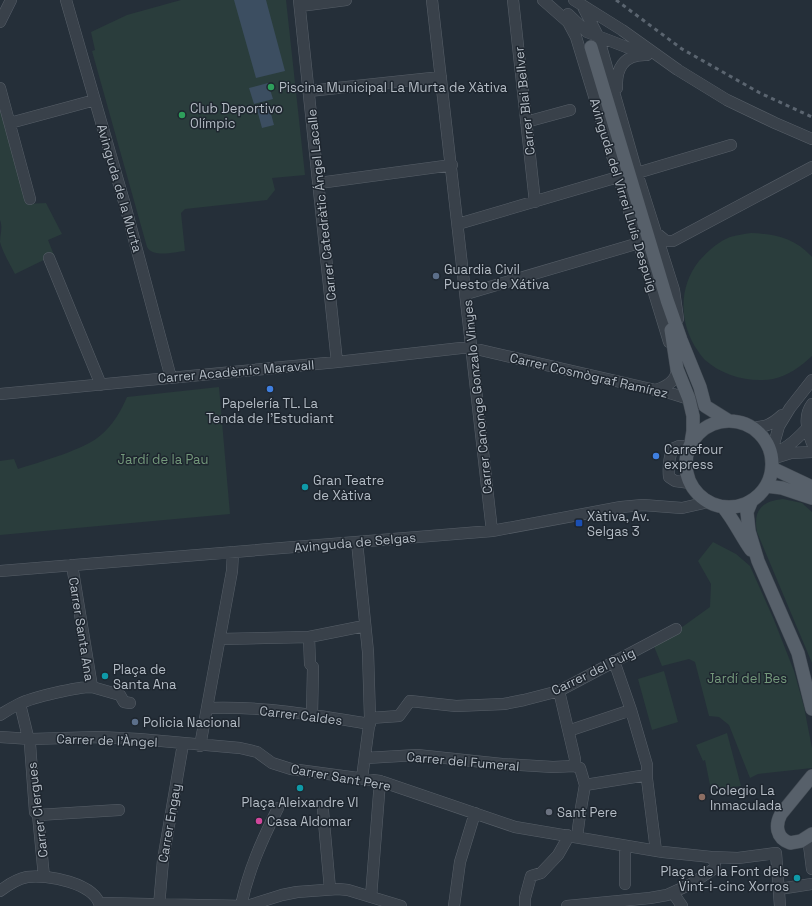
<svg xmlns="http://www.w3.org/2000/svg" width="812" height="906" viewBox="0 0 812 906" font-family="'Space Grotesk',sans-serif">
	<rect width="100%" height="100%" fill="#252f39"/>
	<!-- green -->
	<path fill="#2a3d3c" d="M181,0H286L305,175L272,178L275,190L267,200L185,209L181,213L185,251C175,252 153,258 147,247L92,51L95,50L91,32L127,15Z
		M0,107L26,204L46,203L62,234L48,240L54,255L15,274C10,264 3,253 0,242C0,235 3,227 0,220Z
		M751,233C775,234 795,238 812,257V356C801,366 788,376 773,379C750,383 723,376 705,360C703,358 700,354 698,351C679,324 678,287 699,261C708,251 718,242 730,237C737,235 744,234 751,233Z
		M219,387L230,514L0,535V461L14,459L18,469C40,462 86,449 101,435C113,425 121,411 127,397Z
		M783,499L802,503L812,512V663L757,532C753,511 761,501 783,499Z
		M713,542L736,554L750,566L774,620L794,671L804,707L812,748V768L758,774L750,778L729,725L719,717L709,716L695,662L689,659L662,666L653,644L678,630L710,607L711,584L698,561Z
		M664,671L678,722L652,730L638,679Z
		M727,733L741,786L711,790L705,760L703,761L696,745Z"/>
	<!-- water -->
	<path fill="#3c4e61" d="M234,0H266L285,71L256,78Z
		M268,83L273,99L254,104L249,88Z
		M268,103L274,125L262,128L256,106Z"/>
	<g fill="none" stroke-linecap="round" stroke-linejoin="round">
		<defs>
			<path id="minor" d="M66,0L125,205L171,378
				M299,0L337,362
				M432,0L492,531
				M513,0L535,202
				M543,0L568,22L576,37L669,342
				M574,0L622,30L678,70L727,100L775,123L812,139
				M582,5L598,36L637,173L674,290L678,319
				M300,6L346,0
				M568,14L587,32L647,55
				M0,22L11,0
				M0,88L30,199
				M617,88C616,69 623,55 645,55
				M309,91L441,77
				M526,122L570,110
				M10,123L95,100
				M637,173L731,145
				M319,183L452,165
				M458,224L618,177
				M655,232L666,241H673L812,167
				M49,258L101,385
				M466,294L639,243
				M655,390C667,387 680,379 676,364
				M0,394L337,362L461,348H472L489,352L673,394L689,399L705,406
				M812,404C803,416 807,430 812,443
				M751,427C765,428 772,424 782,415
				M690,446H679L672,449C669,459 668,467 669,477L675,481L690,483
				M771,454L779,426L790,408L812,380
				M771,454C788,449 800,436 812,423
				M778,457L791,453L812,452
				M357,542L368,652L370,718L362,778
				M0,571L492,531L621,507L643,505L682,508L708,502
				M309,637L310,664L313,667L312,715
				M220,639L309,637L364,626
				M614,661L631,710L647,765V779L656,851
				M92,687L120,695L124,702L130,703
				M559,691L575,759L574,766
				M20,704L28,737L31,739
				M208,708C262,706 316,715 370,724
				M0,715C6,711 13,707 19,704C33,697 77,687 92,687L72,565
				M370,718L399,716L410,701L456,706L504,704L524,700L559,691L676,629
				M574,729L631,710
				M0,737L31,739L99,737L139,739L240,748L257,752L272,763L291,769L380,781L515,827L663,852L711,857L738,858L776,853
				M30,744L35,812L38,815L44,877
				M200,746L232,571L233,552
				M366,758L417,755L502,764L553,767L574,766L580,768L585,785L580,814L577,837
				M585,785L647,775
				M323,811L330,889
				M38,815L119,810
				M808,837L812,869
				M776,853L780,906
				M625,884V851
				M779,889L812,884
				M0,891C9,884 17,879 27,877C47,874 95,883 100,906
				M673,893L682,906
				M371,897L380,781
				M100,903L247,906L282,895L297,892L338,889L348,890L401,906
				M159,906L163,860L183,744
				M241,906C248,871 262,840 278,808
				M454,906L460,862L475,813
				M525,906V898L531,876L541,873L558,855L566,841L567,835
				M567,906L650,898L667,895L691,884L715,868V862L711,857"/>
			<path id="major" d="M591,47L667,300L681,340L700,387L705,406L729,421
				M671,330L677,369L689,399L693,416V431L691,443
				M686 464a43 43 0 1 1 86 0a43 43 0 1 1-86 0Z
				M772,468L812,487
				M766,486L782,488L812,498
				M752,500L747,512L749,531L758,561L798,653L812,709
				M723,507C734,520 741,536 751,550
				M812,776L781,814C775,825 776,838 790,843L801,841L812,834"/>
		</defs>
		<!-- minor casing -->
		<use href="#minor" stroke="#575f68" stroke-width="12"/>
		<!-- major casing -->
		<use href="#major" stroke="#424a53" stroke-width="14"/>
		<!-- minor -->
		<use href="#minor" stroke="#39414a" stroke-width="11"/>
		<!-- major -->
		<use href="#major" stroke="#57606a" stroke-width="13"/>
		<!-- rail -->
		<path stroke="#5b6570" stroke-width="3" stroke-dasharray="4 4" stroke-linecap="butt" d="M616,0L682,49L760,93L812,117"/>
	</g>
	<!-- markers -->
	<g fill="#2e9e5b" stroke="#1e262f" stroke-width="1.5">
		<circle cx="271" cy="87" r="4"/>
		<circle cx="182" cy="115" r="4"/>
	</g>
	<g fill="#5c6f8a" stroke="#1e262f" stroke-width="1.5">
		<circle cx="436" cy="276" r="4"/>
		<circle cx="135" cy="722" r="4"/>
	</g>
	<g fill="#3f7fe0" stroke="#1e262f" stroke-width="1.5">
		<circle cx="270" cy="389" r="4"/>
		<circle cx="656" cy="456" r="4"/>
	</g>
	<g fill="#0f9aa8" stroke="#1e262f" stroke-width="1.5">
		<circle cx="305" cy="487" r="4"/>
		<circle cx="105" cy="676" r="4"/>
		<circle cx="300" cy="788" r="4"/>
		<circle cx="797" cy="878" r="4"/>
	</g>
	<rect fill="#1a4fb4" stroke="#1e262f" stroke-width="1.5" x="575" y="519" width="8" height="8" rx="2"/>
	<circle fill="#8d6e63" stroke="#1e262f" stroke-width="1.5" cx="702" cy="797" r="4"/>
	<circle fill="#6b7280" stroke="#1e262f" stroke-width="1.5" cx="549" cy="812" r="4"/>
	<circle fill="#d1479c" stroke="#1e262f" stroke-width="1.5" cx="259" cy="821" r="4"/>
	<g text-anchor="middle" stroke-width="3" stroke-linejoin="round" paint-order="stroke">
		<!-- poi labels -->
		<g font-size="13" fill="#b4bcc5" stroke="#1e262f" text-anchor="start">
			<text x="279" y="92">Piscina Municipal La Murta de Xàtiva</text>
			<text x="190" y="113">Club Deportivo<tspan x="190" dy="15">Olímpic</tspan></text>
			<text x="444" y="274">Guardia Civil<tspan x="444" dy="15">Puesto de Xátiva</tspan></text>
			<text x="270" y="408" text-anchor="middle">Papelería TL. La<tspan x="270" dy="15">Tenda de l'Estudiant</tspan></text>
			<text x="664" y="454">Carrefour<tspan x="664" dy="15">express</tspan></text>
			<text x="313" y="485">Gran Teatre<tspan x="313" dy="15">de Xàtiva</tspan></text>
			<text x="587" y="521">Xàtiva, Av.<tspan x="587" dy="15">Selgas 3</tspan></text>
			<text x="113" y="674">Plaça de<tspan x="113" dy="15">Santa Ana</tspan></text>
			<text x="143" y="727">Policia Nacional</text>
			<text x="710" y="795">Colegio La<tspan x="710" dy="15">Inmaculada</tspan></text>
			<text x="300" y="807" text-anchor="middle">Plaça Aleixandre VI</text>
			<text x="557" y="817">Sant Pere</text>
			<text x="267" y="826">Casa Aldomar</text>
			<text x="789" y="876" text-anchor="end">Plaça de la Font dels<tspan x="789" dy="15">Vint-i-cinc Xorros</tspan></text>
		</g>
		<!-- street labels -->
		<g font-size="13" fill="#b4bcc5" stroke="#1e262f">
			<text transform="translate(524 101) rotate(-96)" y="5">Carrer Blai Bellver</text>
			<text transform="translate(120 188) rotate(74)" y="5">Avinguda de la Murta</text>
			<text transform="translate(624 195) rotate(73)" y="5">Avinguda del Virrei Lluís Despuig</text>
			<text transform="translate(321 205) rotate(-96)" y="5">Carrer Catedràtic Ángel Lacalle</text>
			<text transform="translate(236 371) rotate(-5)" y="5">Carrer Acadèmic Maravall</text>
			<text transform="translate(589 375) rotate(13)" y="5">Carrer Cosmògraf Ramírez</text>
			<text transform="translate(477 397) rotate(-96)" y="5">Carrer Canonge Gonzalo Vinyes</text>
			<text transform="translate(355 542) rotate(-5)" y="5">Avinguda de Selgas</text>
			<text transform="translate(82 629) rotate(81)" y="5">Carrer Santa Ana</text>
			<text transform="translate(593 671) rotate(-26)" y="5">Carrer del Puig</text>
			<text transform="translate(301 715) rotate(7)" y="5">Carrer Caldes</text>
			<text transform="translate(107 740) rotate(2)" y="5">Carrer de l'Àngel</text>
			<text transform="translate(463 761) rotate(5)" y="5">Carrer del Fumeral</text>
			<text transform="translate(341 777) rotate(10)" y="5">Carrer Sant Pere</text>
			<text transform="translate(37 810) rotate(-97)" y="5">Carrer Clergues</text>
			<text transform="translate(169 823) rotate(-80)" y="5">Carrer Engay</text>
		</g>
		<!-- park labels -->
		<g font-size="13" fill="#74997b" stroke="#1e262f">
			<text x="163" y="464">Jardí de la Pau</text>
			<text x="747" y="683">Jardí del Bes</text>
		</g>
	</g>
</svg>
